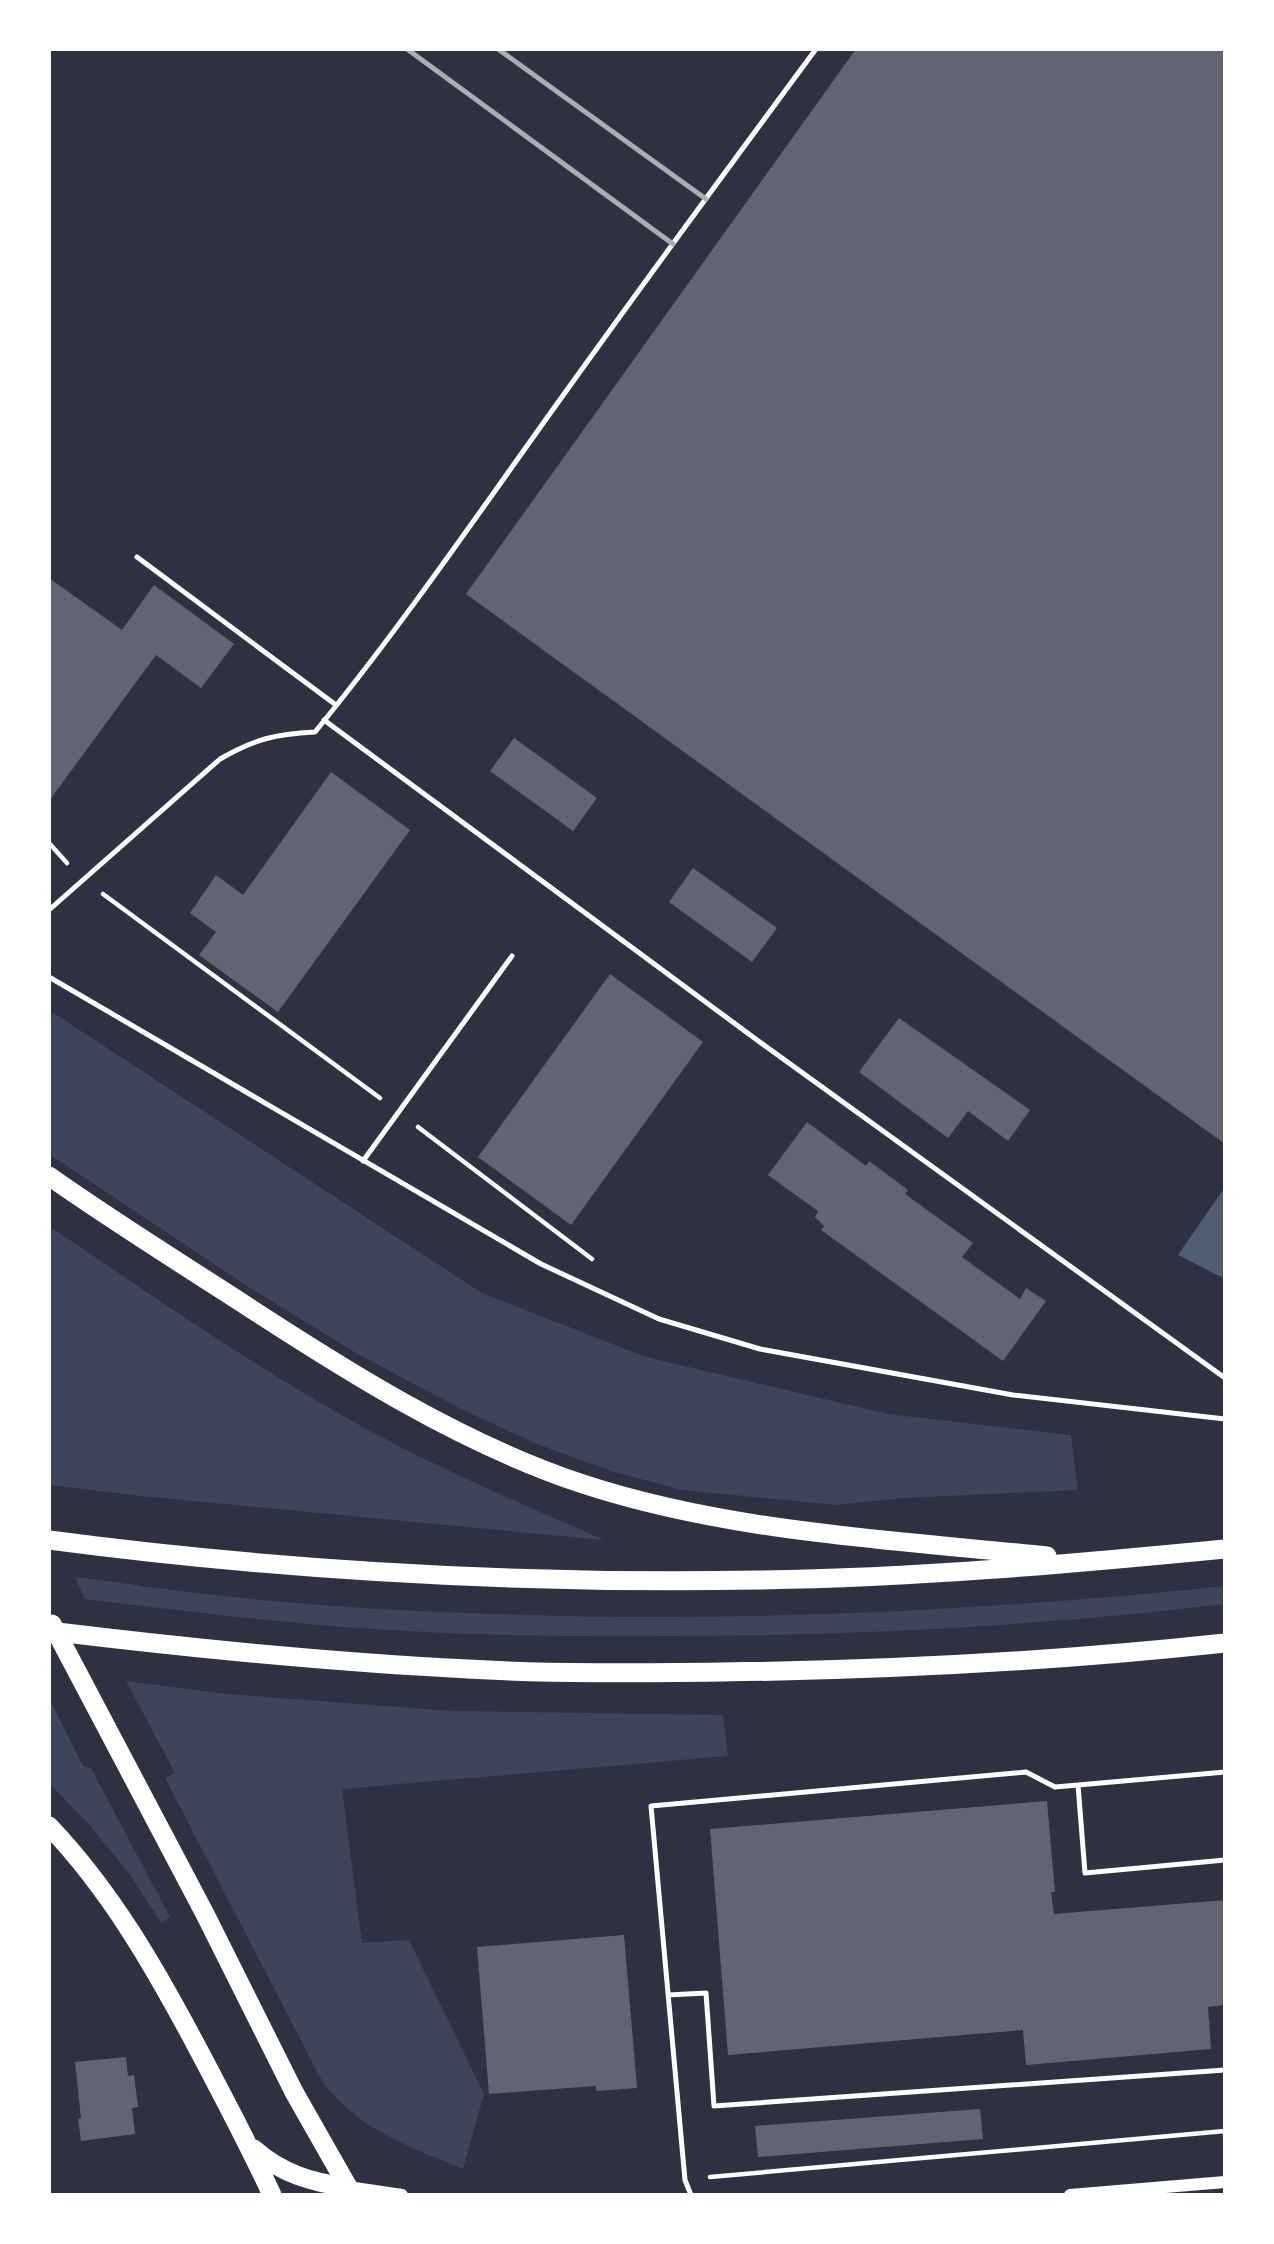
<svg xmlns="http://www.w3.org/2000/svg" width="1274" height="2244" viewBox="0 0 1274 2244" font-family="Lora,serif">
	<rect width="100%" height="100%" fill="#2d3142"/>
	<!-- green -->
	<path fill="#3c4559" d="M49,1010L482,1293L646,1357L888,1414L1071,1435L1078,1490L903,1498L836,1505L681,1490L611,1471L537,1444L461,1409L356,1353L247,1286L49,1154Z
		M49,1226C152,1295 254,1367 363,1427C441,1470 523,1504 604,1540L141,1496L49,1485Z
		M75,1577C124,1583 174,1591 224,1596C314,1606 405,1611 496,1614C737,1623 985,1611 1225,1586V1604C1040,1626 855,1636 669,1636C556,1637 443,1635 331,1626C249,1619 167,1609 85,1599Z
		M126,1681L227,1694L451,1711L723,1715L728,1756L342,1789L362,1943L409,1940L484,2094L463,2169C410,2147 357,2129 322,2081L165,1778L175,1773Z
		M49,1698L83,1766L91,1768L170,1917L161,1923L131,1876L87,1822L49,1783Z"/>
	<!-- water -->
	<path fill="#4f5d75" d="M1225,1187V1279L1178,1255Z"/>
	<!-- building -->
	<path fill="#626471" d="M856,49H1219L1225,53V1144L466,594Z
		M49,578L122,630L154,585L234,644L201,688L156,655L49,801Z
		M514,738L597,798L573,831L490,771Z
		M331,772L410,830L278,1012L199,955L216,932L190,913L216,875L243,895Z
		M693,868L777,928L752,962L669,902Z
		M610,974L703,1042L571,1225L478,1157Z
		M899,1018L1030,1110L1008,1141L968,1111L948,1138L859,1072Z
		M807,1122L866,1166L869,1161L908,1190L905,1194L973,1243L962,1257L1020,1299L1026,1288L1046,1301L1003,1361L821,1230L824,1226L815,1217L818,1211L768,1175Z
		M1047,1801L1055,1892H1051L1054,1914L1225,1900V2005L1208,2007L1211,2049L1026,2065L1023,2030L728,2055L710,1829Z
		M624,1935L637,2088L596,2091V2086L489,2094L477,1947Z
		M126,2057L128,2076L134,2075L138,2107L132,2108L135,2134L81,2141L78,2119L81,2118L75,2062Z
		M980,2109L983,2139L758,2157L755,2126Z"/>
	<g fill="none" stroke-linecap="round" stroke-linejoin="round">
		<!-- path -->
		<path stroke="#fff" stroke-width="4.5" d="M49,843L67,863
			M103,894L380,1098
			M418,1127L592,1259
			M710,2177L1225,2131"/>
		<!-- service -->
		<path stroke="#fff" stroke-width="5" d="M137,557L336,705
			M324,720L757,1040L1225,1378
			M49,910L220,759C255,739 275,734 315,732C400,628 476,517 554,408C640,288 728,168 816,49
			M49,977L541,1264L659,1319L760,1349L1013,1395L1225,1419
			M363,1161L512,956
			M1225,1772L1078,1785L1085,1873L1225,1860
			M668,1995L706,1993L714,2106L1225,2070
			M691,2195L685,2180L651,1806L1026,1772L1055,1787L1078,1785"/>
		<!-- tertiary -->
		<path stroke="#fff" stroke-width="12" d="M348,2187L402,2195
			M1070,2195L1225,2182"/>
		<!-- trunk -->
		<path stroke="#fff" stroke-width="19" d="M49,1176C110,1219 174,1259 236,1299C343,1369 461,1444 583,1484C729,1532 894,1540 1047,1556
			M49,1540C284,1571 521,1584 758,1580C914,1578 1070,1564 1225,1549
			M52,1624L205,1914L294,2092L348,2187
			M49,1631C188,1648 328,1662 468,1669C552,1674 638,1673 723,1672C890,1670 1058,1661 1225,1643
			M49,1826C111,1891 155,1968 197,2047C223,2096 249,2145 272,2195
			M254,2149C281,2173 312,2183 348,2187"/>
		<!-- rail -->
		<path stroke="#abadb3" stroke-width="5" d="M407,49L673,244
			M498,49L706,199"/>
	</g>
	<!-- border -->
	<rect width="1274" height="2244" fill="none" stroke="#ffffff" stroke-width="102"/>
</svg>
